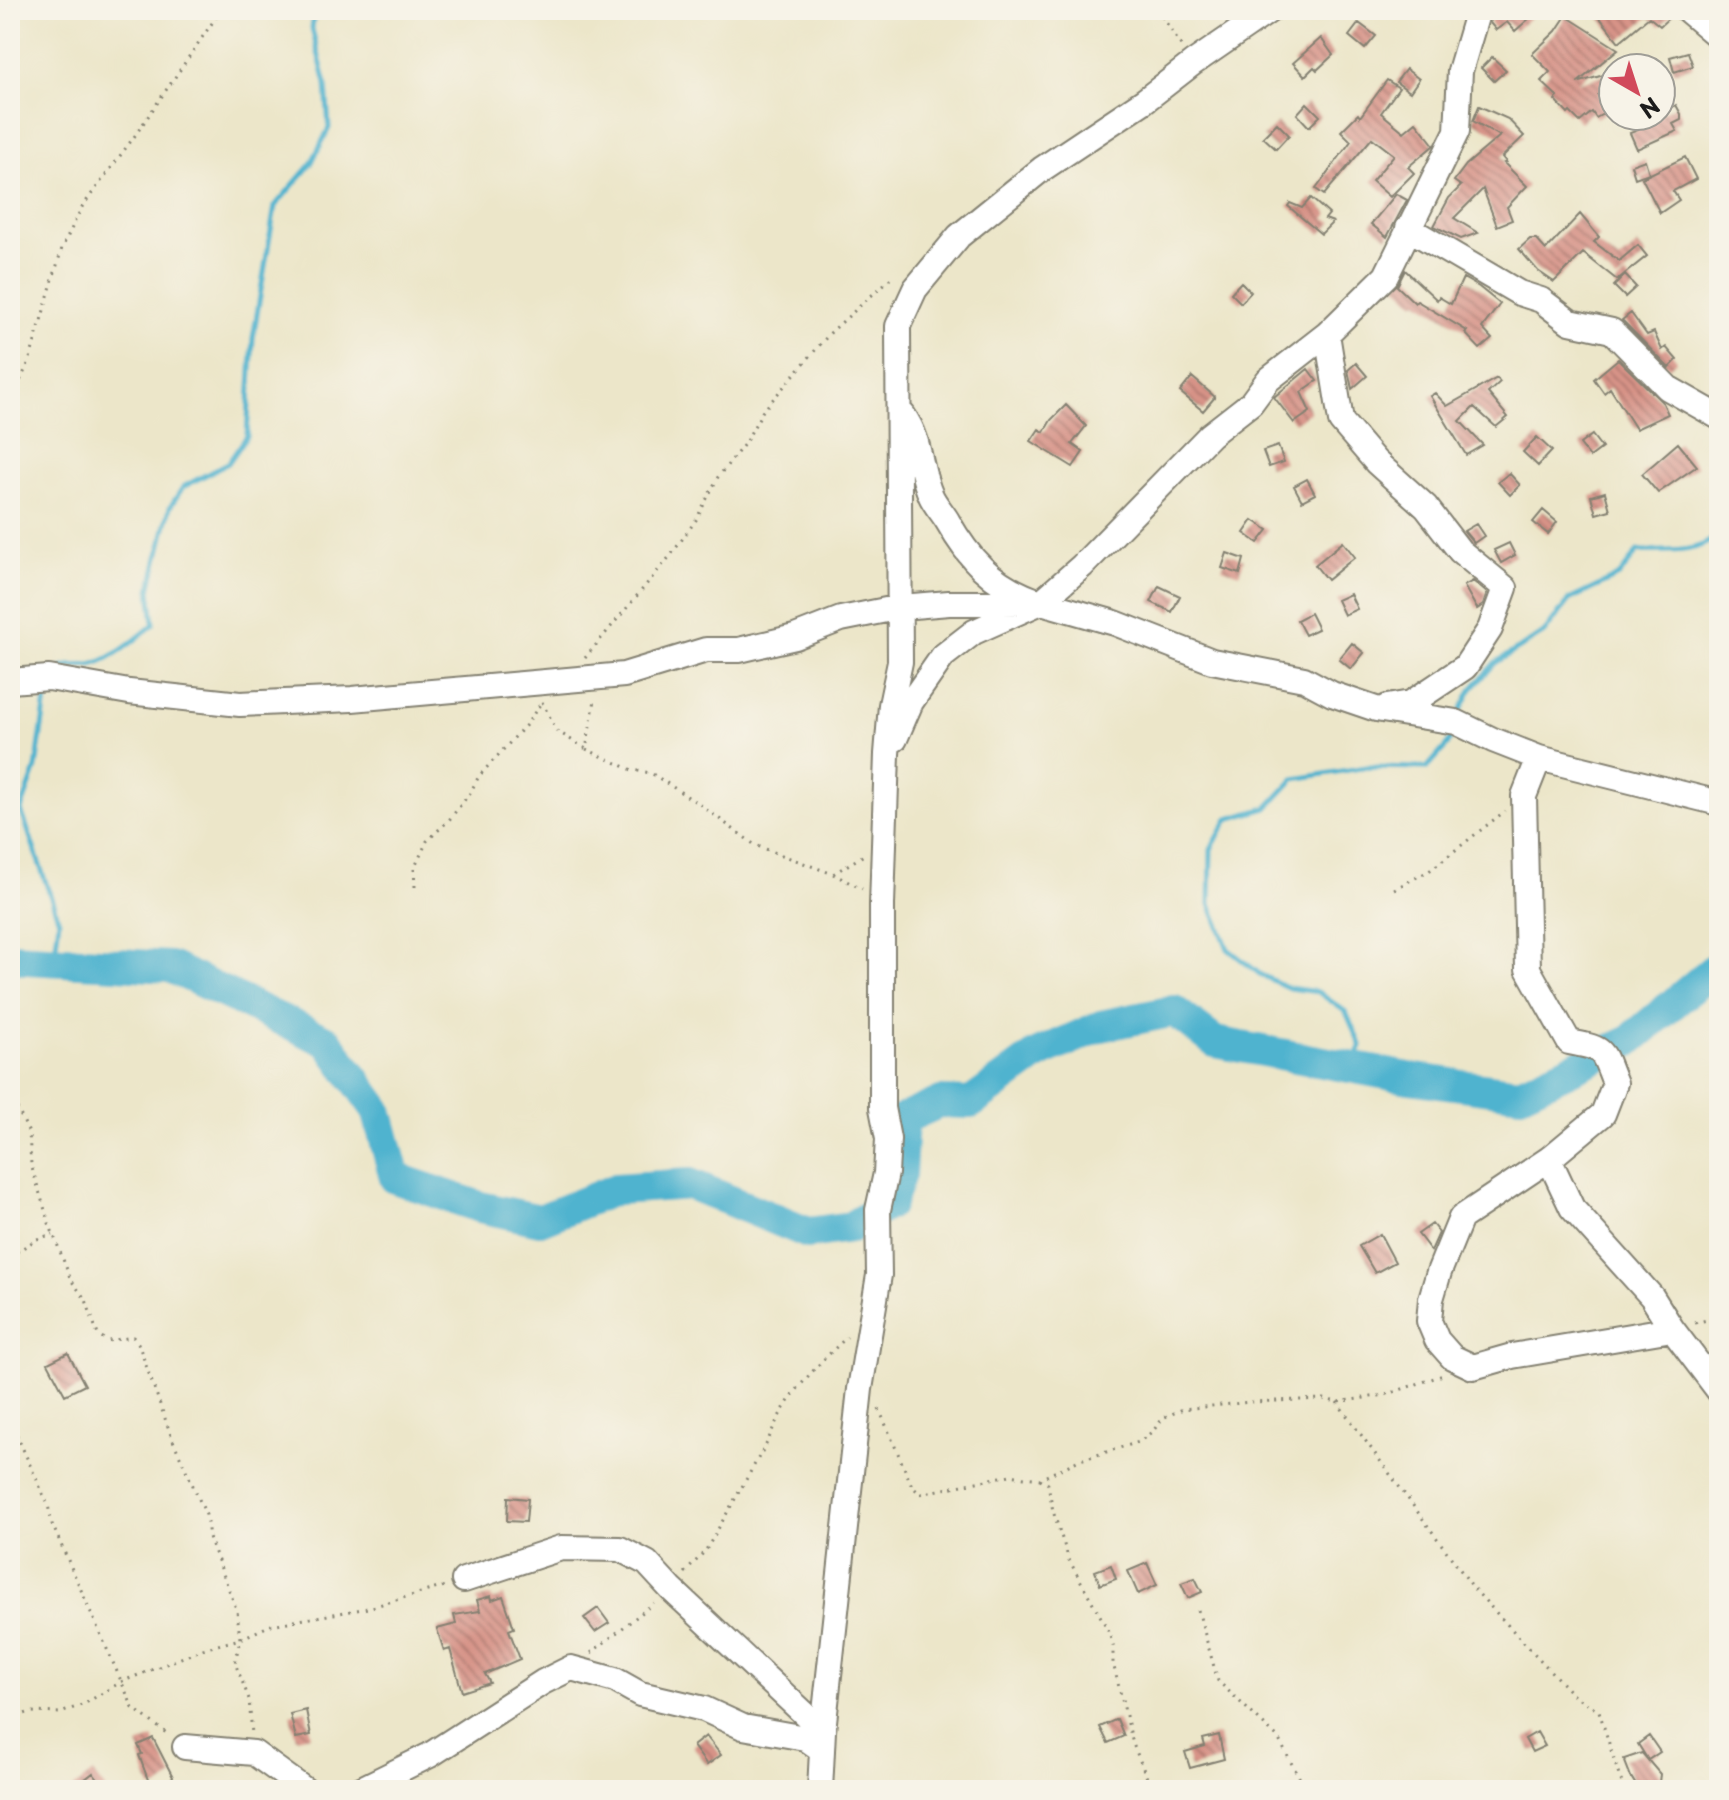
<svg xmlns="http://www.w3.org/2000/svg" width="1729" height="1800" viewBox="0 0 1729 1800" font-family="'Playpen Sans',sans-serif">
	<defs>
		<pattern id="building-back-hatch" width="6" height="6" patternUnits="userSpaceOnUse" patternTransform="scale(2)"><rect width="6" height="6" fill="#d79387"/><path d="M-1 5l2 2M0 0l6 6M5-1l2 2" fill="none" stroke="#ae776e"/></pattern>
	</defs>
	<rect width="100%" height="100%" fill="#f7f3e8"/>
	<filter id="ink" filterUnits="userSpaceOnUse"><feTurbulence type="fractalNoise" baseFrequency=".0125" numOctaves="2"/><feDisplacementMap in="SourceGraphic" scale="16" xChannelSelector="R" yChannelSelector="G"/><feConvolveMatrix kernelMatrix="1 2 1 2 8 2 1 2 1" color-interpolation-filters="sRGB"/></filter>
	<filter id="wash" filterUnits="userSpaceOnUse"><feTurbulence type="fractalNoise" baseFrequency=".006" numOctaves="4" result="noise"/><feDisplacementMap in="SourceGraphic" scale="32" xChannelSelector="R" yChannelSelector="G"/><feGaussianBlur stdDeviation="1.8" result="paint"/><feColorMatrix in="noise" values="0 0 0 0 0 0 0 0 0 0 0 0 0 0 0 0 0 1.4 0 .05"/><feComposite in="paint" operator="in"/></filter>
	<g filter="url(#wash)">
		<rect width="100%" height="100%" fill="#ece6c9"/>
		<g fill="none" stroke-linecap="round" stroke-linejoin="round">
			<!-- stream -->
			<path stroke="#50b3cf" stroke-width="5" d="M57,671C67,662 81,668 94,664C116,657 136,639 154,624L150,590L170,507L183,487L228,463L247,436L253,338L275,206L311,164L329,128L326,84L312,29L314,10
				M48,686L36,768L21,810L59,921L54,960
				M1459,714L1471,690L1495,663L1544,633L1569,600L1619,576L1638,551C1665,551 1698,555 1719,534
				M1353,1068L1361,1046L1346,1012L1318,992L1289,988L1261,975L1228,949L1210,904L1211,849L1228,819L1267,808L1294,779L1367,767L1427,768L1448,744L1454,727"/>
			<!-- river -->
			<path stroke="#50b3cf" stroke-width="32" d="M10,958L170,967L328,1042L377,1110L395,1178L480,1207L540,1220L616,1189L690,1184L808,1233L851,1227L890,1203L900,1174L903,1119L941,1102L971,1103L1038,1054L1101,1026L1174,1011L1215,1042L1409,1078L1520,1093L1628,1042L1713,970L1719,969"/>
		</g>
		<g id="blocks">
			<!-- building -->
			<path fill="url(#building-back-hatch)" d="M1497,10H1539L1515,31L1507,22L1496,30L1490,23L1493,13Z
				M1594,10H1672L1673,14L1660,26L1649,17L1619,42Z
				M1566,16L1618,49L1577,83L1607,74L1613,84L1598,95L1608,111L1596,118L1592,112L1580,122L1570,112L1568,114L1555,100L1558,97L1541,81L1550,72L1532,54L1556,31Z
				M1359,23L1376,36L1365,49L1349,36Z
				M1321,38L1333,55L1317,70L1314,67L1305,76L1293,63Z
				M1688,52L1693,66L1674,72L1670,57Z
				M1492,57L1506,70L1494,81L1481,68Z
				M1406,69L1419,79L1410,92L1396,82Z
				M1387,80L1399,88L1381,113L1404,132L1416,122L1434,145L1408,167L1414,173L1390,197L1372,181L1394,155L1372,138L1324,195L1316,189L1351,141L1341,131L1358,114L1360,117Z
				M1307,103L1320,116L1309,127L1297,114Z
				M1676,105L1681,114V120L1673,124L1677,131L1637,149L1630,133L1638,130L1631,116H1661V113Z
				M1479,106L1508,119L1524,136L1502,157L1506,162L1504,163L1527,186L1507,207L1512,220L1497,226L1483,189L1454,218L1478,233L1461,239L1434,226L1449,198L1461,186L1454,181L1466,165L1500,136L1473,121Z
				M1277,123L1289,135L1276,149L1263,137Z
				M1685,157L1696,179L1673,191L1679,200L1660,213L1642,178Z
				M1645,160L1649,173L1635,178L1631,165Z
				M1396,194L1407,200L1387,237L1371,224Z
				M1311,198L1329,214L1325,219L1333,222L1321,234L1288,206L1290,203L1302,208Z
				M1580,214L1599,237L1594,242L1619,261L1638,245L1647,256L1617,280L1583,253L1554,282L1538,271L1519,249L1530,239H1536L1546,250Z
				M1405,270L1437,300L1439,297L1451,304L1463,278L1479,287L1500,304L1482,328L1492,339L1480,349L1465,333L1467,331L1417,301L1415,303L1397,286Z
				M1625,275L1636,287L1625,297L1614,286Z
				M1241,282L1251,292L1241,303L1231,293Z
				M1631,313L1647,335L1654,332L1662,350L1666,347L1677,360L1669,368L1622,320Z
				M1618,359L1663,403L1668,414L1636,429L1610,388L1604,393L1594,379Z
				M1356,363L1367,376L1352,389L1348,370Z
				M1308,369L1317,381L1301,392L1310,412L1294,423L1274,397Z
				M1192,377L1215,397L1203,411L1180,392Z
				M1497,378L1500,382L1488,393L1508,417L1496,427L1474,407L1460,421L1483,445L1466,455L1430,396L1435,393L1447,406Z
				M1066,405L1086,426L1072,444L1083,452L1073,467L1031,441L1039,429L1044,432L1051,420Z
				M1592,435L1602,448L1590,457L1580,444Z
				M1537,437L1552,451L1538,466L1523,452Z
				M1678,443L1697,466L1658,493L1642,474Z
				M1278,446L1284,462L1269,467L1263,451Z
				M1509,473L1520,485L1510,495L1498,482Z
				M1307,479L1315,494L1302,501L1294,486Z
				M1605,492L1610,510L1596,514L1591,496Z
				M1543,510L1557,522L1548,534L1533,522Z
				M1253,520L1268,530L1258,543L1244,533Z
				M1476,524L1484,536L1474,543L1464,531Z
				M1343,542L1355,557L1327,580L1315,565Z
				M1509,543L1515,555L1501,563L1494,550Z
				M1227,553L1244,559L1240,574L1222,568Z
				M1473,581L1487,593L1483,605L1477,609L1464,586Z
				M1159,586L1180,596L1172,612L1151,602Z
				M1350,594L1357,609L1344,615L1337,600Z
				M1310,613L1318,629L1305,635L1297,620Z
				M1352,643L1364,653L1351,669L1339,659Z
				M1432,1224L1439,1233L1431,1251L1418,1234Z
				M1380,1234L1395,1262L1375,1273L1359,1246Z
				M68,1353L85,1385L65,1395L48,1363Z
				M508,1497L528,1499L526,1522L507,1521Z
				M1147,1563L1157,1585L1138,1594L1128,1571Z
				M1111,1565L1116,1579L1100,1585L1095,1571Z
				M1195,1578L1202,1592L1188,1598L1181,1583Z
				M491,1596L492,1600L503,1596L514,1628L509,1630L520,1659L485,1674L490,1683L462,1692L450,1649L444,1651L437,1629L456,1624L454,1615L480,1611L477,1600Z
				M598,1608L609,1623L595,1632L584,1618Z
				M306,1710L311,1735L296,1738L290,1714Z
				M1117,1719L1124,1736L1108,1743L1100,1727Z
				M1537,1732L1545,1746L1532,1752L1525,1739Z
				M1219,1735L1224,1759L1190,1768L1185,1752L1205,1746L1203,1739Z
				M706,1736L721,1755L707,1765L693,1746Z
				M1649,1736L1660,1752L1648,1760L1638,1744Z
				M153,1738L173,1777L158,1788H151L139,1755L142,1754L138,1745Z
				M1642,1753L1660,1774L1658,1790H1639L1631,1777L1624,1759Z
				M93,1773L106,1790H71Z"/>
		</g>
	</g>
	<g filter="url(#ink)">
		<use href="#blocks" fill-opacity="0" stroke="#848172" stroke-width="2"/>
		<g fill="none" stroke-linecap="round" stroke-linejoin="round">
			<defs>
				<path id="minor" d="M1687,10L1719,37
					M1408,228L1519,293L1541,300L1570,322L1612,331L1668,388L1719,417
					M1327,334L1341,421L1376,462L1426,507L1460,551L1505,588L1490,629L1465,667L1411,703L1387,707
					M903,415C922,442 918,467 931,496C935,505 943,513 948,522C969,559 991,583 1032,599
					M10,681L49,678L129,692L240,704L352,699L624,675L706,650H739L795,637L841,619L901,607L949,603L1041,602L1115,623L1212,661L1304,679L1332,694L1376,709L1456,722L1493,740L1539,758L1719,803
					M895,739L911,702L943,656L974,632L1041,602L1082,566L1210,435L1251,403L1268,380L1327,334L1386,276L1457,131L1460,71L1478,10
					M1539,758L1524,796L1528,969L1569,1042C1607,1049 1601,1049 1615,1083L1603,1114L1549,1159L1572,1208L1652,1297L1672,1329L1719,1391
					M1549,1159L1461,1218L1439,1272L1431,1299L1429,1321L1437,1340L1452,1357L1473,1367L1512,1356L1672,1329
					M464,1580L561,1548L620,1549L647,1563L671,1589L823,1731
					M185,1747L254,1753L305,1790
					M359,1790L430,1755L543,1682L571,1668L615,1680L640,1694L704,1709L743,1727L805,1738L822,1750
					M820,1790L823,1731L860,1389L879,1275L878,1210L886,1173L888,1139L882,1108V905L887,754L891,705L900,662L898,326L915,289L959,236L1042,169L1144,101L1193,63L1270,10"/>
			</defs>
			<!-- minor casing -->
			<use href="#minor" stroke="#848172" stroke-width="28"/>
			<!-- path -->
			<path stroke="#848172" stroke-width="3" stroke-dasharray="2 6" stroke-linecap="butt" d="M1158,10L1182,47
				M10,402L29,362L62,248L82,207L134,137L221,10
				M585,658L671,555L696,520L718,477L745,443L762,412L831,332L891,278L896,277
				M542,702L557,731L586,749L595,700
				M586,749L632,770L651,773L699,804L755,845L833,874L864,855
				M833,874L862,889
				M415,887L414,869L427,841L449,820L470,793L479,776L526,725L541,703
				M1394,889L1429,871L1505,811
				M17,1108L29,1133L31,1165L49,1223L71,1280L86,1300L98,1335L108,1341L133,1337L138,1343L172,1438L206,1515L209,1537L237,1611L240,1639L235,1663L249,1699L252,1734
				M10,1256L37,1239L53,1234
				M1695,1323L1719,1317
				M1337,1402L1475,1590L1574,1696L1599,1711L1620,1779L1627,1790
				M879,1409L912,1486L920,1494L1010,1475L1040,1479L1077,1461L1139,1442L1153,1431L1163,1418L1183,1409L1251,1402L1324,1399L1337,1402L1385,1395L1443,1375
				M10,1420L48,1505L52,1524L133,1708L169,1735
				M1040,1479L1048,1484L1053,1511L1069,1560L1107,1628L1113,1645V1663L1133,1744L1152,1790
				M685,1573L706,1550L768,1441C783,1399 815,1367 847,1337
				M1198,1610L1218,1681L1278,1738L1306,1790
				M591,1653L654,1603
				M10,1719L30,1712L61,1713L84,1704L121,1682L203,1649L240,1639L271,1625L368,1608L445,1586
				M925,1790L953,1785L1007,1790"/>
			<!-- minor -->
			<use href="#minor" stroke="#fff" stroke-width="24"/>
		</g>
	</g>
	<!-- margin -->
	<rect width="1729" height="1800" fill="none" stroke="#f7f3e8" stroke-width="40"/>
	<!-- north arrow -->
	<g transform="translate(1637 92) rotate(141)"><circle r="38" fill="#f7f3e8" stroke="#9f9d96" stroke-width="2"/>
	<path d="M0-6L14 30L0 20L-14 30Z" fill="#d1495b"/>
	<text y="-12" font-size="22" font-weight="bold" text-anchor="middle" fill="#1c1c1c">N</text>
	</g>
</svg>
